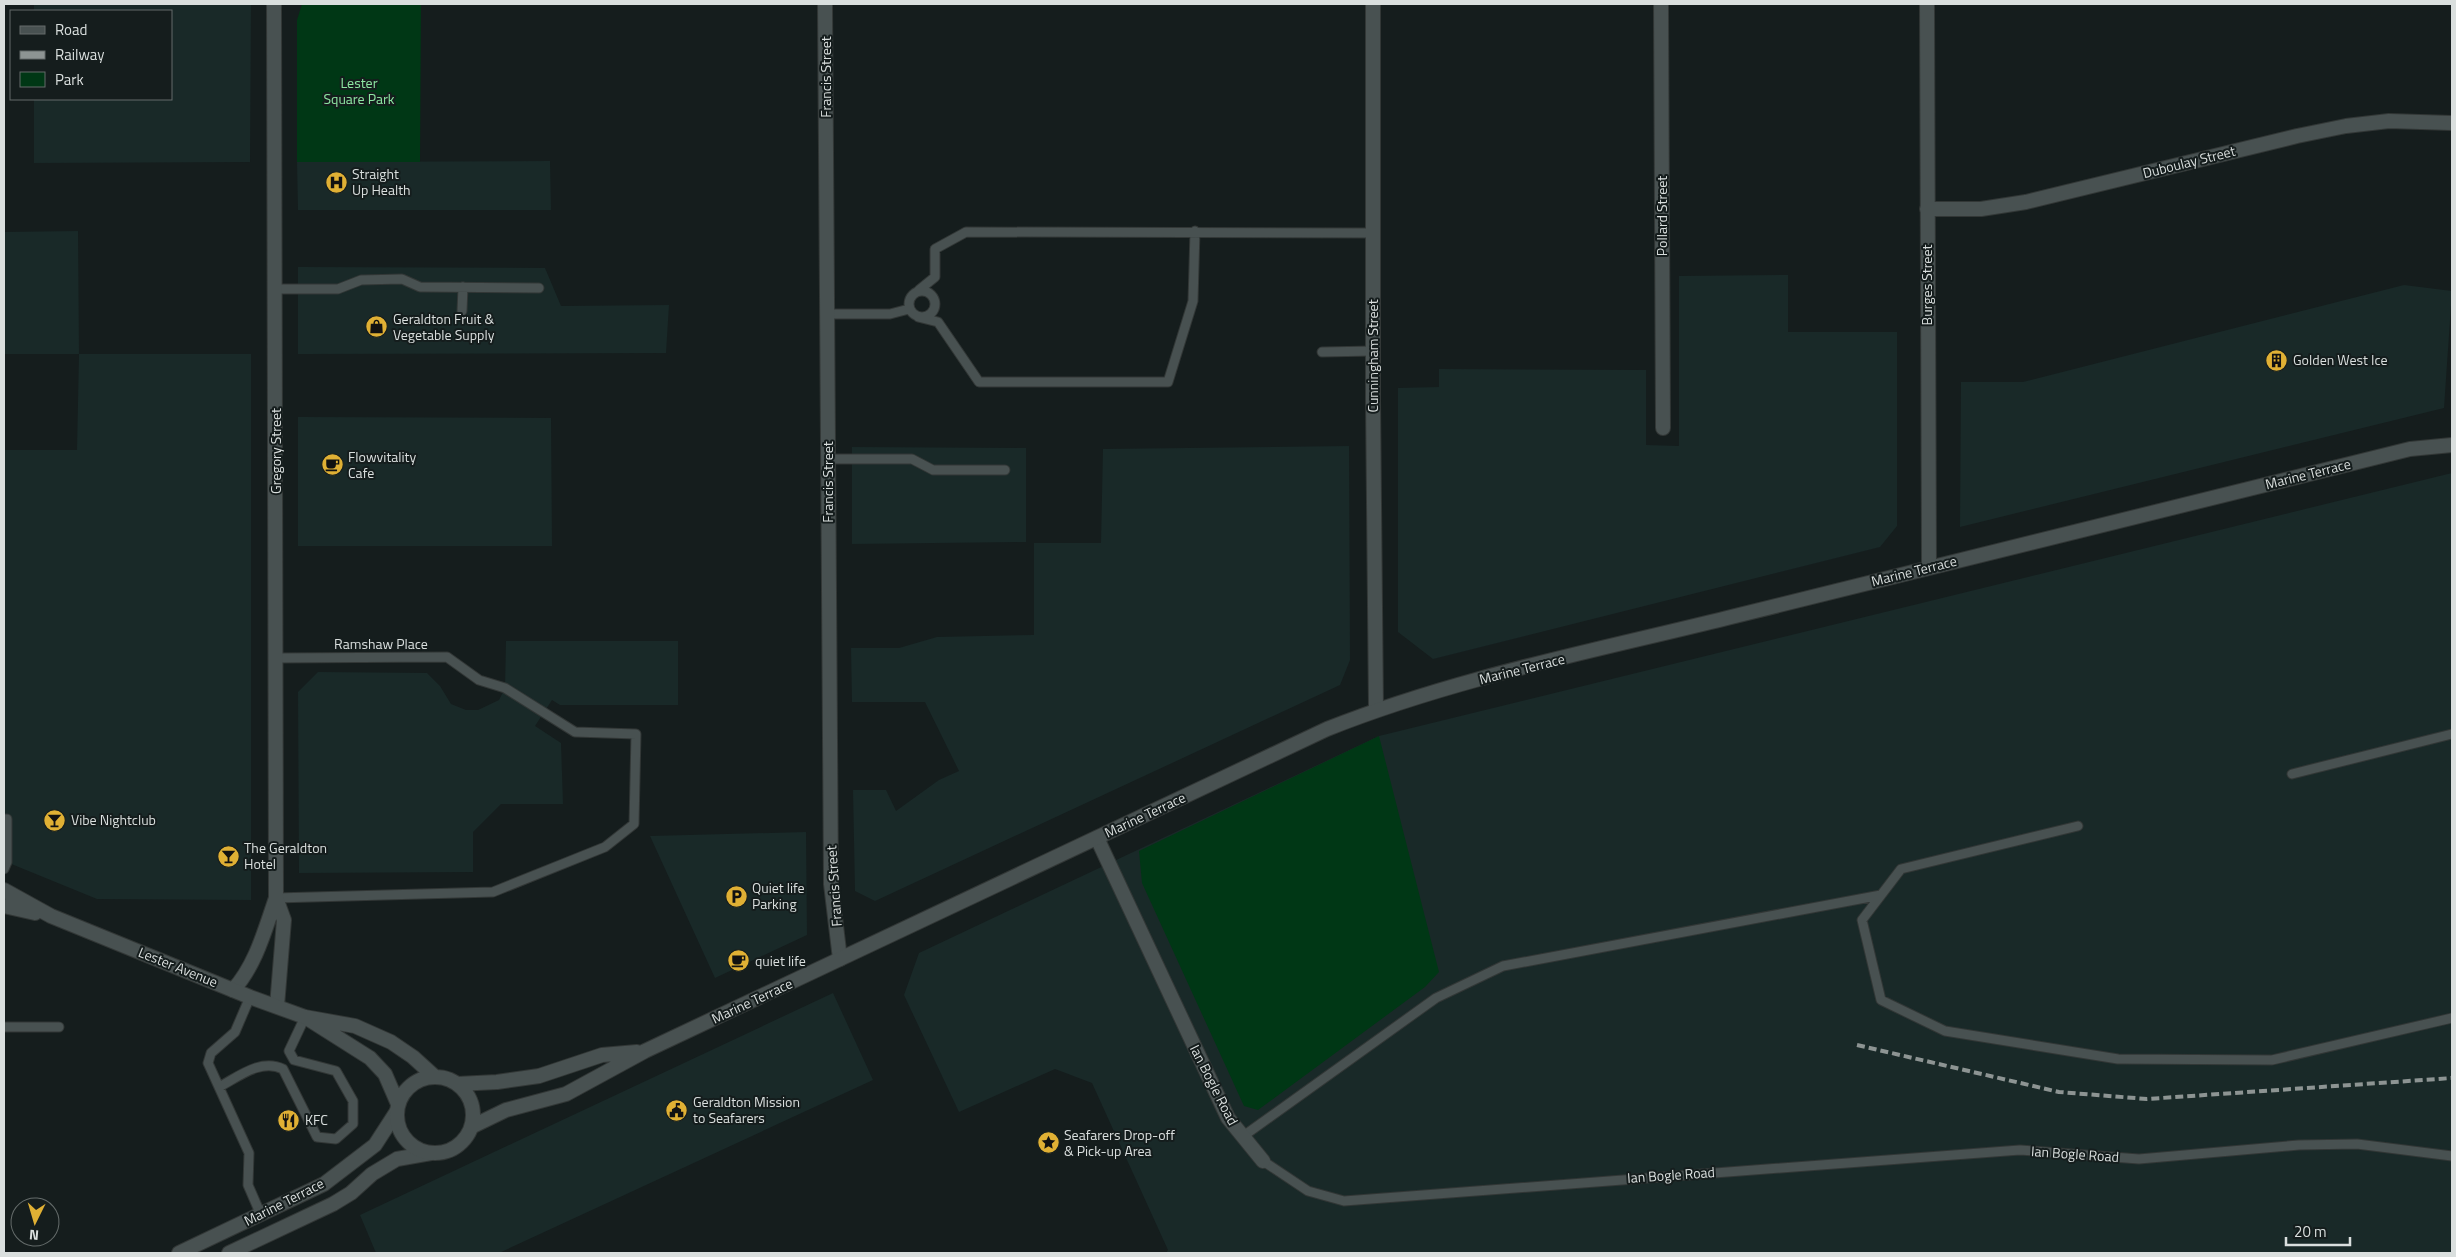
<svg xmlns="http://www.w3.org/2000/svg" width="2456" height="1257" viewBox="0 0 2456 1257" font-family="'Titillium Web',sans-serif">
	<rect width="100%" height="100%" fill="#151d1d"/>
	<!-- built -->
	<path fill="#192928" d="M34,4H251L250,162L34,163V99H171V11H34Z
		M550,161L551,210H298L297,162Z
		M78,231L79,354H251V900L97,899L4,861V450H77L79,354H4V232Z
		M298,267L545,268L561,306L669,305L666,353L298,354Z
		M1788,275V332H1897V526L1880,547L1433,659L1398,632V388L1439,387V369L1646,370V445L1679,446V276Z
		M2404,285L2452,291L2444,408L1960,527L1961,382H2023Z
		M298,417L551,418L552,546H298Z
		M1349,446L1350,660L1340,685L875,901L855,891L853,790H886L896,811L939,780L959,771L925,702H852L851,648H899L937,637L1034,635V543H1101L1103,449Z
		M852,447L1026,448V542L852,544Z
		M2452,473V1253H1166L1168,1250L1092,1083L1055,1069L959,1112L904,995L919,953L1379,736Z
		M506,641H678V705H560L552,700L535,726L561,743L563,804H501L473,832V872L299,873L298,692L318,672L427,673L440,686L451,704L466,710H478L499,700L505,688Z
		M806,832L807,935L715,978L650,836Z
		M833,993L873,1080L499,1253H376L360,1215Z"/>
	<!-- green -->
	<path fill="#003715" d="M302,4H421L420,162H297V20Z
		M1379,736L1439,972L1425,987L1258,1110L1244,1106L1142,883L1139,851Z"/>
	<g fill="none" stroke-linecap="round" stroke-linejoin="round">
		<defs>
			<path id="service" d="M276,289H338L361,280L402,279L420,287L539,288
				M919,290L935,277V249L966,232L1373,233
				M909 304a13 13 0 1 1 26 0a13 13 0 1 1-26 0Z
				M462,311L463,287
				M827,314H890L909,309
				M918,317L938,322L979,382H1168L1193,301L1195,231
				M1322,352L1373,351
				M828,459H912L933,470H1005
				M2292,774L2452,734
				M4,819H7V862L4,869
				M2078,826L1901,869L1862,920L1881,1000L1945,1031L2118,1059L2272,1060L2452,1018
				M276,898L493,892L605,847L634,824L636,734L575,732L505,688L479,680L447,657L276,658
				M250,997L235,1032L211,1053L208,1063L249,1153L248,1185L261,1215
				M4,1027H59
				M219,1087C238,1077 261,1058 283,1069L317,1137L336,1139L353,1124V1101L336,1071L294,1060L289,1051L305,1017
				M1242,1137L1436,998L1503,966L1881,895
				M1263,1161L1308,1191L1344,1201L2020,1150L2139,1159L2299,1145L2357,1144L2452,1156"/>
			<path id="minor" d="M825,4L831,884L840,959
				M1373,4V400L1376,709
				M1661,4L1663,428
				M1927,4L1929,567
				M1927,209H1981L2026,202L2297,136L2346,126L2389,121L2452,123
				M1097,838L1228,1118L1263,1161"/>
			<path id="tertiary" d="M276,898L284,920L277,1006
				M233,990C256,965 265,929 276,898L274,4
				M179,1253L324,1184L375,1145L397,1111
				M229,1253L333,1204L351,1193L372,1174L397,1159L431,1153"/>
			<path id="secondary" d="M4,890L51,916L250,997L305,1017L355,1026L391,1042L413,1057L435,1077
				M4,906L35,913
				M310,1020L370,1058L385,1074L398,1104
				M397 1115a38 38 0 1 1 76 0a38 38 0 1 1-76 0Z
				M457,1084L497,1082L539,1076L602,1055L637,1052
				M471,1127L506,1110L566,1094L645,1051L1327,729C1455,678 1594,651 1727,618C1954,561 2182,505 2410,449L2452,445"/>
		</defs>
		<!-- service casing -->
		<use href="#service" stroke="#323736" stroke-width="11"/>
		<!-- minor casing -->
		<use href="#minor" stroke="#323736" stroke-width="16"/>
		<!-- tertiary casing -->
		<use href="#tertiary" stroke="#323736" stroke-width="16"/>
		<!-- secondary casing -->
		<use href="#secondary" stroke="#323736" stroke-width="16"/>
		<!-- service -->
		<use href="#service" stroke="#485151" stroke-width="9"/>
		<!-- minor -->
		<use href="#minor" stroke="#485151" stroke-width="14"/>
		<!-- tertiary -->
		<use href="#tertiary" stroke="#485151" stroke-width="14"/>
		<!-- secondary -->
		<use href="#secondary" stroke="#485151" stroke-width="14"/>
		<!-- rail -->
		<path stroke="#8d9493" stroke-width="4" stroke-dasharray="8 4" stroke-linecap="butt" d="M1857,1045L2059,1092L2147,1099L2452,1078"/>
	</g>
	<!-- icons -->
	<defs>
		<symbol id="hospital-disc" viewBox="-11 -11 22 22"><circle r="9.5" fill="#e0b034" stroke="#151d1d"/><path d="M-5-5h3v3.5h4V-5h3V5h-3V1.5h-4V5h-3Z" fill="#111"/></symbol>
		<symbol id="shop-disc" viewBox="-11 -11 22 22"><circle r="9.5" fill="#e0b034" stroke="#151d1d"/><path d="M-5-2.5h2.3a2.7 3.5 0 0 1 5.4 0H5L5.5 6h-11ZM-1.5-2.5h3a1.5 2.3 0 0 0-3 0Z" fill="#111"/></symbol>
		<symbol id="building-disc" viewBox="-11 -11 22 22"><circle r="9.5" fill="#e0b034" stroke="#151d1d"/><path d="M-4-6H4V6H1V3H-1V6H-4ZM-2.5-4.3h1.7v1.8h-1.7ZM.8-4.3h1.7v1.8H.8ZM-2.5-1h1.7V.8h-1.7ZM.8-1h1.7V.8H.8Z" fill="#111"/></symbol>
		<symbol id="cafe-disc" viewBox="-11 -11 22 22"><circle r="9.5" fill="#e0b034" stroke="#151d1d"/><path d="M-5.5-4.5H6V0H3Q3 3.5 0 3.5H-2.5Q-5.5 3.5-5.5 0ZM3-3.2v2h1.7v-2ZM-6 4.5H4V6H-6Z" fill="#111"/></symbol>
		<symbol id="bar-disc" viewBox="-11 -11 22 22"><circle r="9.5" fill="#e0b034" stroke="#151d1d"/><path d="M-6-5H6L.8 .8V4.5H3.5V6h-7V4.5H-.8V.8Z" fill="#111"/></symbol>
		<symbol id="parking-disc" viewBox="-11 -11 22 22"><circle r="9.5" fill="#e0b034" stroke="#151d1d"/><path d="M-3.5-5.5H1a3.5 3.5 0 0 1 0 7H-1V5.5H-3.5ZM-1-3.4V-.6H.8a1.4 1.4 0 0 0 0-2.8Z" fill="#111"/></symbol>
		<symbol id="civic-disc" viewBox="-11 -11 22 22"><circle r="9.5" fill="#e0b034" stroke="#151d1d"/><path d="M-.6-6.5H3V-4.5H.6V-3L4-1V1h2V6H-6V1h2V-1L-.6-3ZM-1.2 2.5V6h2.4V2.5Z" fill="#111"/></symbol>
		<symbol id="restaurant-disc" viewBox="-11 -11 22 22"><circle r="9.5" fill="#e0b034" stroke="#151d1d"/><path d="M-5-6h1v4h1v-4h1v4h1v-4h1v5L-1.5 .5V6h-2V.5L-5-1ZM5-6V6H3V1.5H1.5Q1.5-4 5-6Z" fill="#111"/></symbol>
		<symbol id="sight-disc" viewBox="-11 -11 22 22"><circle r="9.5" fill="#e0b034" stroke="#151d1d"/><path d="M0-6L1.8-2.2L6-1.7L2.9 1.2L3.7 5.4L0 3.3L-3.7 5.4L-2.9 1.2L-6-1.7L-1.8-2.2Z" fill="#111"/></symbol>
	</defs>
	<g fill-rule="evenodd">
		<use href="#hospital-disc" x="324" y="170" width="25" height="25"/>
		<use href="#shop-disc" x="364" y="314" width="25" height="25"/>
		<use href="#building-disc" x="2264" y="348" width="25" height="25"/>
		<use href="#cafe-disc" x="320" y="452" width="25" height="25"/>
		<use href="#bar-disc" x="42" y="808" width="25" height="25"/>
		<use href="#bar-disc" x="216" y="844" width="25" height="25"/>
		<use href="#parking-disc" x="724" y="884" width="25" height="25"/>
		<use href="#cafe-disc" x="726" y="948" width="25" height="25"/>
		<use href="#civic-disc" x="664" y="1098" width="25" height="25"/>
		<use href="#restaurant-disc" x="276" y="1108" width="25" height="25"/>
		<use href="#sight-disc" x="1036" y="1130" width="25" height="25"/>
	</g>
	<g text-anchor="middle" stroke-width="4" stroke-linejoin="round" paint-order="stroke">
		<!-- street labels -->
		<g font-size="14" fill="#dadfde" stroke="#151d1d">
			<text transform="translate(826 77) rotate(-90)" y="5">Francis Street</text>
			<text transform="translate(2189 162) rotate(-14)" y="5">Duboulay Street</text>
			<text transform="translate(1662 216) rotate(-90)" y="5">Pollard Street</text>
			<text transform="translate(1927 285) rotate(-90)" y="5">Burges Street</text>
			<text transform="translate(1373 356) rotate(-90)" y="5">Cunningham Street</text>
			<text transform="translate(276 451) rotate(-90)" y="5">Gregory Street</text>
			<text transform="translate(2308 474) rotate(-14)" y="5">Marine Terrace</text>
			<text transform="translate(828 482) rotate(-90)" y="5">Francis Street</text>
			<text transform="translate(1914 571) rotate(-14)" y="5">Marine Terrace</text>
			<text x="381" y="649">Ramshaw Place</text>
			<text transform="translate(1522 669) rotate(-14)" y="5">Marine Terrace</text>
			<text transform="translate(1145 815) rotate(-25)" y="5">Marine Terrace</text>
			<text transform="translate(834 886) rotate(-94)" y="5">Francis Street</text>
			<text transform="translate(178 967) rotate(22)" y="5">Lester Avenue</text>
			<text transform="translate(752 1001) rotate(-25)" y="5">Marine Terrace</text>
			<text transform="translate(1214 1085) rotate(63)" y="5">Ian Bogle Road</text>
			<text transform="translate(2075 1154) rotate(4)" y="5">Ian Bogle Road</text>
			<text transform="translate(1671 1175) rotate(-4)" y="5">Ian Bogle Road</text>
			<text transform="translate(284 1202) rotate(-27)" y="5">Marine Terrace</text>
		</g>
		<!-- park labels -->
		<g font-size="14" fill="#8de6a2" stroke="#151d1d">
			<text x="359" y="88">Lester<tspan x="359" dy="16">Square Park</tspan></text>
		</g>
		<!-- poi labels -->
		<g font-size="14" fill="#dadfde" stroke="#151d1d" text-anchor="start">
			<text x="352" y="179">Straight<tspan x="352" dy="16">Up Health</tspan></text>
			<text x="393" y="324">Geraldton Fruit &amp;<tspan x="393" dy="16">Vegetable Supply</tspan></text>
			<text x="2293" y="365">Golden West Ice</text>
			<text x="348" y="462">Flowvitality<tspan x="348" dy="16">Cafe</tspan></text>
			<text x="71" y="825">Vibe Nightclub</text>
			<text x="244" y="853">The Geraldton<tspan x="244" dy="16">Hotel</tspan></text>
			<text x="752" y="893">Quiet life<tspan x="752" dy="16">Parking</tspan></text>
			<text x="755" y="966">quiet life</text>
			<text x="693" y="1107">Geraldton Mission<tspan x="693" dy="16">to Seafarers</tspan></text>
			<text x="305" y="1125">KFC</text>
			<text x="1064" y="1140">Seafarers Drop-off<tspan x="1064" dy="16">&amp; Pick-up Area</tspan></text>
		</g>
	</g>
	<!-- border -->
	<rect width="2456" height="1257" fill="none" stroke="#dadfde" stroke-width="10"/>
	<!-- legend -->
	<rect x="10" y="10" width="162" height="90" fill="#151d1d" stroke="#646b6a"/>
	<rect x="20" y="26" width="25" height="8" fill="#485151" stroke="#646b6a"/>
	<text x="55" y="35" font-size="15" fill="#dadfde">Road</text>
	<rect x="20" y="51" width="25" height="8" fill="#8d9493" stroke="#646b6a"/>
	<text x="55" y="60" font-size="15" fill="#dadfde">Railway</text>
	<rect x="20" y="72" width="25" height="15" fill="#003715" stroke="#646b6a"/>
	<text x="55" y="85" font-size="15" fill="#dadfde">Park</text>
	<!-- north arrow -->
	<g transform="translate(35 1222) rotate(185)"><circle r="24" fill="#151d1d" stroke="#646b6a"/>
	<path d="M0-4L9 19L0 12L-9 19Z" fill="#e0b034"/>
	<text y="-8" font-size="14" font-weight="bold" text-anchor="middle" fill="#dadfde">N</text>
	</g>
	<!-- scale -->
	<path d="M2286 1237v8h64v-8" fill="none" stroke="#dadfde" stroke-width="2.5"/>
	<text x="2294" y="1237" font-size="15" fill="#dadfde" stroke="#151d1d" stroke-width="4" paint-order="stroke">20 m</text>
</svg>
